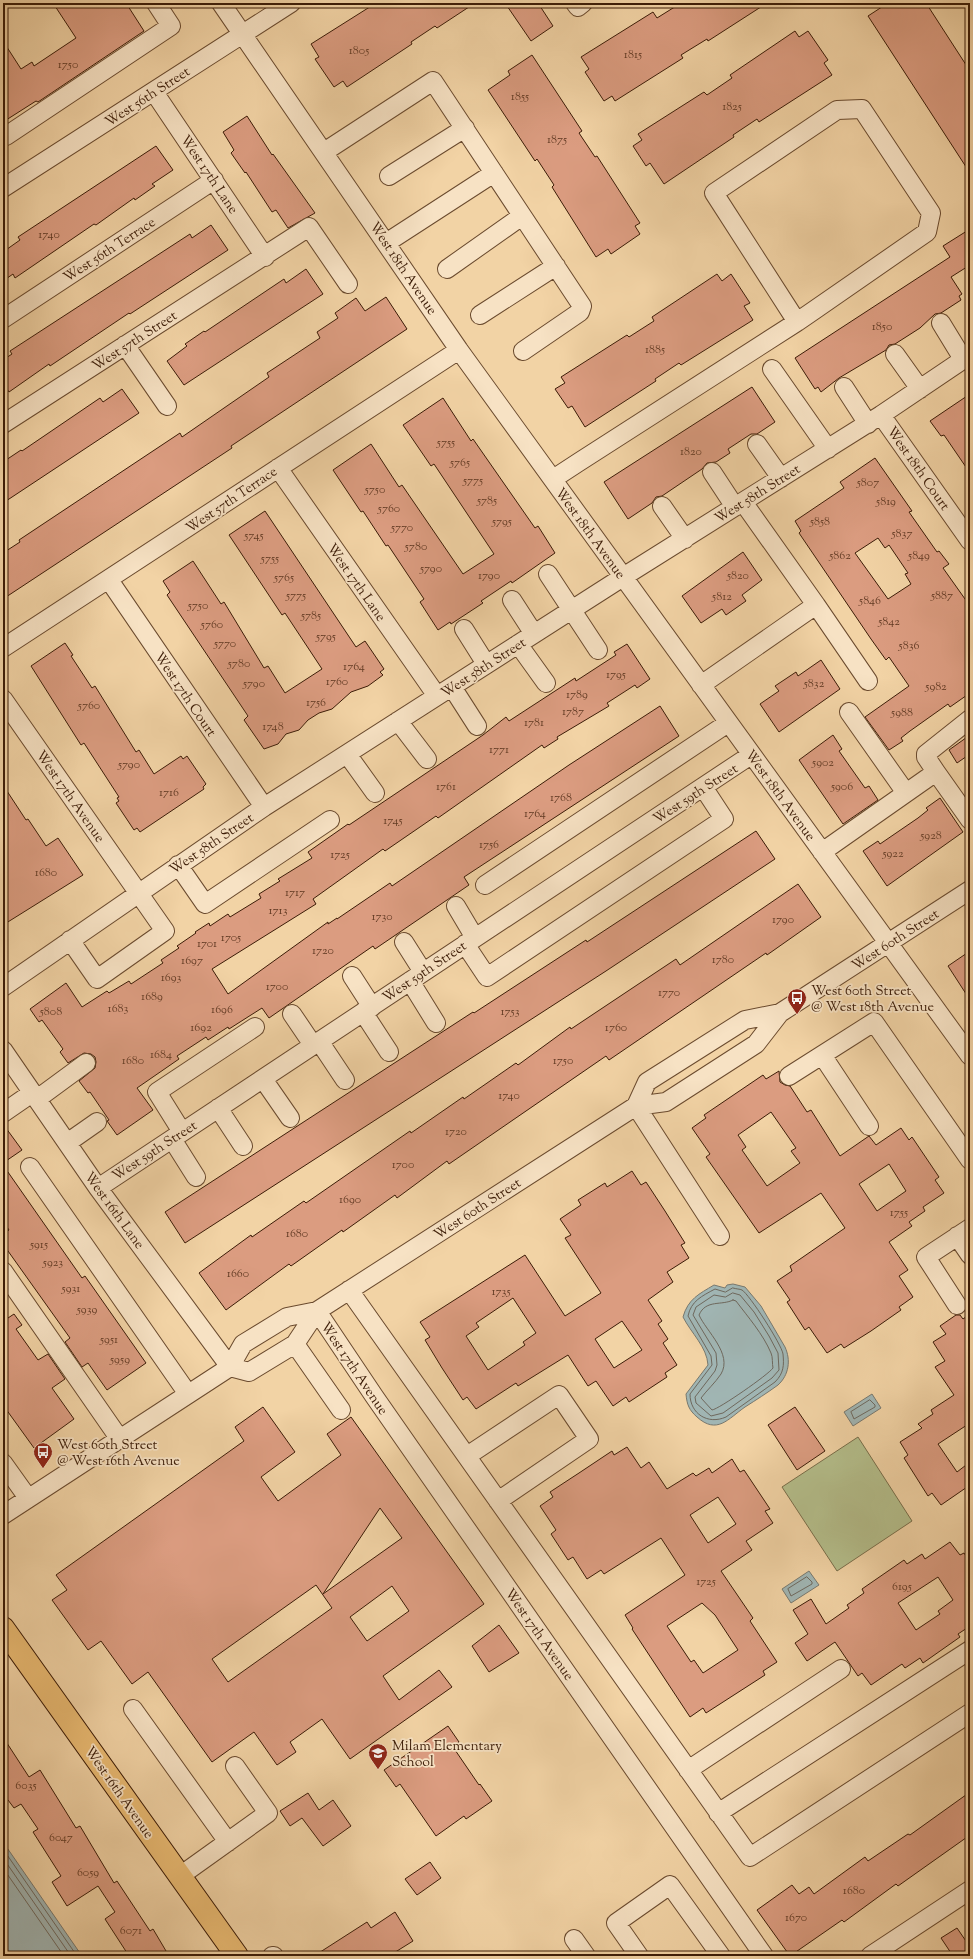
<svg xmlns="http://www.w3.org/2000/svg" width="973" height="1959" viewBox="0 0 973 1959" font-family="'Sorts Mill Goudy',serif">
	<rect width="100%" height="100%" fill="#f2d3a5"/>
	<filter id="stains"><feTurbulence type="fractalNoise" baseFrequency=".005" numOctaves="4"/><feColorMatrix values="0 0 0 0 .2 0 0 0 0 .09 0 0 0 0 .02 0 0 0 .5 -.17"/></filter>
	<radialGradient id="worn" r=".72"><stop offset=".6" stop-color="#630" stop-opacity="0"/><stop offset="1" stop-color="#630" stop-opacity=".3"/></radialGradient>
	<!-- green -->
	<path fill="#b4be8b" stroke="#786d49" d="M858,1437L912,1521L837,1571L782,1487Z"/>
	<!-- water -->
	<path fill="#a0b5b3" stroke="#78786e" d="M733,1284L745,1287L761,1306L785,1347C791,1360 789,1375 778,1385C767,1393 756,1400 745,1407C728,1419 717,1435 697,1417C689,1410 687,1405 686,1394L708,1365C707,1347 691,1333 683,1317C688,1299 699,1294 714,1285L725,1288L727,1285Z
		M872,1394L881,1408L853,1426L844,1412Z
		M809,1571L819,1585L791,1603L782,1589Z
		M3,1842L82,1956H3Z"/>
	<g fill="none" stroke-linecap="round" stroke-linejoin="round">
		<!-- shore -->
		<path stroke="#6e685d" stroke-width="1" d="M733,1288C736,1289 740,1289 742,1290C749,1294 782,1345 783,1354C784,1365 784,1373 775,1382L726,1417C708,1425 690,1414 690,1394L712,1365L711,1356L688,1316C691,1301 702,1296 715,1289L725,1292Z
			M733,1293L740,1295L754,1312L769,1336L778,1353L779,1370L772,1378L723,1413L711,1416L696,1403L695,1397L715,1371L717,1365L716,1353L693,1315L696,1307L714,1295L725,1297Z
			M733,1300L736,1301C748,1317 763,1334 771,1353C773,1357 772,1364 773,1368C768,1375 719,1409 712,1410L701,1398C707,1390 715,1383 721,1374C733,1354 706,1331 699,1315C706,1299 722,1306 733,1300Z
			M870,1400L875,1405V1407L854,1419L851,1412Z
			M807,1577L812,1582V1584L791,1596L788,1589Z
			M3,1849L77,1956
			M3,1858L71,1956
			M3,1868L64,1956"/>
	</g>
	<!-- building -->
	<path fill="#db9c80" stroke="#3c1c07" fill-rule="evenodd" d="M53,3H126L144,31L38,102L36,101L3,122V41L21,69L32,62L34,66L76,38Z
		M376,3H475L437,28L435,26L411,42L412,44L347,87L343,81L334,87L315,59L319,57L311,44Z
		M505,3H538L553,26L531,41Z
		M681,3H767L708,41L707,39L681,55L683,58L615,101L612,96L604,101L585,72L589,69L581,57L653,12L657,18Z
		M888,3H926L970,71V173L868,16Z
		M795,31L799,37L808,31L828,60L824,63L832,75L759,122L757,119L733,135L734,137L664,184L650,163L646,166L633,146L642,140L638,134L704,92L707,95L732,78L730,75Z
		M532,55L582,131L579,133L595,157L597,156L640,223L635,226L640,234L611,254L608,249L596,257L552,187L554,185L537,159L535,161L488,90L510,75L508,71Z
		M247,116L272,155L273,154L315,213L288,228L276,210L272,212L246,172L245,173L231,153L234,150L223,132Z
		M156,146L173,170L152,184L155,186L135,200L134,198L96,225L94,224L15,278L13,274L3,281V252L20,240L18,237Z
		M211,225L228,250L130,314L129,313L50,366L49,364L9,392L3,383V360L12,354L10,351L190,234L192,238Z
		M970,229V265L951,277L962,294L959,296L961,300L941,313L935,314L920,328L895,344L889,345L886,350L839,378L821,392L818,387L815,389L795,358L950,257L943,246Z
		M306,269L323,294L184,385L167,361L187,346L185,344L204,331L205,332L284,279L286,283Z
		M717,274L722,281L731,274L750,303L744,306L753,320L681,365L679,363L655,379L656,381L585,427L572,406L568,408L555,389L565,383L561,377L627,335L629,337L654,321L652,317Z
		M386,297L407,329L231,446L232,448L3,599V553L20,542L19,540L180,433L182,437L269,377L267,373L320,338L317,332L338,318L335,313L356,298L365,311Z
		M752,387L775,422L757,434H751L728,449L730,453L716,462L707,463L702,469L662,496L656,497L652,503L628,519L604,482Z
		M122,389L139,413L3,503V462L21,450L22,451L100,398L103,402Z
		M970,394V473L944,435L941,436L930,421Z
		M443,398L471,441L473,439L535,528L538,526L555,553L512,583L511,581L481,601L483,603L451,624L450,622L438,630L420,602L424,599L388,545L386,546L363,511L361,512L333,470L371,444L399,487L402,485L463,574L494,554L434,464L431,466L403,425Z
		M875,458L912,511L909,512L937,552L939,551L949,564L943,568L970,606V693L950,707L948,704L910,731L901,738L903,741L889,750L865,717L909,686L889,657L886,660L871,639L799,533L801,531L795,521L844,488L840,482ZM878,538L885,548L889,545L908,573L905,574L911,584L888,599L855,553Z
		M265,511L356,647L365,641L384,669L380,672L383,675L368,686L351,692L332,709L319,713L308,720L299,730L286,734L278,744L264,749L244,720L248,716L167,595L170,592L163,581L193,561L221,604L224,602L264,668L268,666L285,693L322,669L285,613L282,615L229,535Z
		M743,552L762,580L742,595L746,601L726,615L722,609L701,623L682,596Z
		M65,643L73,655L71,656L92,688L95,686L136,752L139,750L154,774L181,756L183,759L187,756L206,784L203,787L204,789L140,832L137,828L134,830L116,803L119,801L117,798L119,797L84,743L81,745L31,666Z
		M627,644L650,679L637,688L635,685L607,703L609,706L557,737L558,739L544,748L542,745L438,818L436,816L385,851L383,849L313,899L316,904L212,969L228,994L328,922V924L337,918V919L390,883L392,886L569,765L660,706L679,736L464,877L469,885L375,949L373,946L269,1018L262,1008L229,1029L228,1027L208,1040L206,1037L177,1056L179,1059L137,1088L153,1110L117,1135L107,1121L109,1120L90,1092L88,1093L79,1081L95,1068L96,1062L95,1057L91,1054L84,1053L68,1063L60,1052L63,1049L42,1020L39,1022L30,1009L66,983L82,1007L107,991L109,993L129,981L131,984L163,963L161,960L179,948L177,946L196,933L195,932L209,923L210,926L228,914L230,917L261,898L259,894L280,881L278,879L312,858L308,852L348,824L349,825L483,735L506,717L509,721L575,678L576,681L616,655L614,652Z
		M821,660L840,689L779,732L760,704L779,691L775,686L796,672L798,676Z
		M833,735L842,749L839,751L865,788L869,786L878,800L843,824L799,760Z
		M970,735V754L957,763L949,750Z
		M3,785L26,820L28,819L46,846L58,838L83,875L3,925Z
		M940,798L963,832L887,886L863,851L878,841L880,844L918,818L928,810L926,808Z
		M756,831L775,859L606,971L185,1243L165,1212L473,1012L474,1013L586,940L587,942Z
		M798,884L821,917L767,955L766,953L609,1060L606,1056L449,1164L447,1161L397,1198L395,1195L343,1232L342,1230L291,1266L289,1264L226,1310L199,1273L251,1235L252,1237L304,1201L306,1203L410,1131L411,1133L463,1097L464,1099L516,1063L518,1065L570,1027L571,1029L676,959L680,965Z
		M970,951V1000L948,966Z
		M779,1071L780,1082L785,1085L790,1086L807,1112L811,1110L840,1156L869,1136L876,1145L901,1128L909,1140L912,1137L939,1177L935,1180L944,1193L923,1207L925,1211L909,1222L912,1226L889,1242L908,1270L899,1276L913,1297L899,1307L901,1310L871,1331L844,1348L841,1344L827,1353L809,1327L805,1330L787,1302L790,1300L777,1281L792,1271L790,1266L845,1228L821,1193L759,1233L706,1157L710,1154L692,1128L706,1118L704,1115L763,1075L766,1079ZM771,1112L796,1148L791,1151L800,1163L767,1186L742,1150L746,1147L738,1135ZM889,1164L906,1191L877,1211L859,1184Z
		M3,1124L22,1150L3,1163Z
		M3,1165L82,1278L85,1276L146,1363L107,1390L88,1363L82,1367L65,1342L70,1338L3,1244V1235L9,1230L3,1221Z
		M632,1171L641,1185L646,1182L665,1211L685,1243L681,1245L689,1258L667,1272L673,1282L648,1300L662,1321L658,1324L668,1339L663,1343L677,1365L665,1373L667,1377L629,1402L626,1397L613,1406L596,1381L588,1386L568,1355L518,1386L516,1383L476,1409L467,1397L463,1400L442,1368L425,1340L430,1337L420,1322L525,1255L565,1316L601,1293L565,1238L571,1235L560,1219L581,1205L578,1200L605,1183L607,1187ZM513,1298L536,1333L523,1342L525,1345L488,1370L466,1336L479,1327L476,1323ZM622,1321L642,1350L614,1368L595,1339Z
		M3,1312L8,1318L14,1314L22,1325L16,1329L38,1360L48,1354L65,1379L52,1388L74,1419L34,1448L3,1405Z
		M970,1314V1423L938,1444L957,1472L970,1462V1485L941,1505L932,1493L928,1496L904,1458L908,1455L900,1442L922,1428L918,1424L933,1414L931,1410L954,1395L935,1367L945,1361L933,1342L946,1334L940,1326L956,1315H960L963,1319Z
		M263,1407L295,1452L261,1477L278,1501L341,1455L327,1434L351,1417L484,1604L383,1676L399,1700L439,1670L452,1687L350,1759L322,1719L290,1742L296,1752L277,1765L254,1732L212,1762L148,1672L132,1684L101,1641L88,1650L52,1600L67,1590L56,1575L244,1441L235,1427ZM380,1508L402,1538L323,1594ZM316,1585L332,1608L228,1682L212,1659ZM392,1586L409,1611L367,1641L350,1617Z
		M795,1407L825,1451L797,1470L768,1425Z
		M627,1447L641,1468L649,1462L667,1489L693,1473L696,1476L709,1468L712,1473L732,1459L740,1472L744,1470L770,1509L765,1511L773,1523L746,1541L752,1550L721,1571L753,1618L750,1621L777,1662L763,1671L765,1675L706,1713L703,1708L690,1717L632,1629L633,1628L625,1615L685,1575L661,1538L604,1574L601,1570L587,1579L573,1557L568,1560L551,1534L556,1530L540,1506L553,1497L550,1492L579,1473L612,1451L614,1455ZM718,1497L736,1524L708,1543L690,1515ZM702,1603L715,1615L738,1650L703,1673L694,1660L691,1662L667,1626Z
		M950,1542L960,1555L964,1553L970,1562V1626L958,1634L960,1637L923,1663L920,1658L905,1668L902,1664L871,1685L862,1673L858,1676L835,1642L807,1661L795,1643L808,1634L793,1610L811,1599L826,1624L849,1608L847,1605L864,1593L862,1589L904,1560L907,1564L922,1554L925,1559ZM938,1577L953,1600L938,1611L940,1614L916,1630L898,1603Z
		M499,1625L519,1653L489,1672L472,1646Z
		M448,1726L459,1742L453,1747L479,1785L480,1784L492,1801L466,1819L464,1816L436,1836L400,1784L396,1787L384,1770Z
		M3,1737L29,1777L40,1770L76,1828L80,1826L114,1883L117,1881L150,1931L153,1929L169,1956H129L105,1919L115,1912L98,1886L67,1906L52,1882L61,1876L33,1832L38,1829L21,1804L14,1808L8,1800L3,1804Z
		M970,1792V1835L898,1886L896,1884L844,1922L842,1920L790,1956L757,1910L792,1885L799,1894L809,1887L814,1894L865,1857L868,1861L908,1834L910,1835Z
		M308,1793L319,1810L333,1800L351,1826L323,1846L302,1818L290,1826L280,1811Z
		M430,1862L441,1878L417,1895L405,1879Z
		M395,1912L413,1941L389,1956H314L367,1922L371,1928Z
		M957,1928L970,1947V1956H953L941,1938Z"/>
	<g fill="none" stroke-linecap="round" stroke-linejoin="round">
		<defs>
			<path id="minor" d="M221,3L459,350L970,1056
				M575,3L578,7L583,3
				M154,92L265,257
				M6,136L171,26L156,3
				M324,152L433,81L582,306L580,312L523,351
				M389,176L465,128
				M3,188L291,3
				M386,243L494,173
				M447,269L522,216
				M480,315L556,266
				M3,319L214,180
				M941,323L963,359
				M125,345L167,406
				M895,354L920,389
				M772,369L828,449
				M844,387L868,424
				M881,415L970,541
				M3,424L309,227L348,284
				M757,444L781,478
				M278,468L437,696
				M712,472L735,507
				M553,479L579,462L797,322L813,311L927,232L931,213L862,109L837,110L714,193L797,322
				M743,502L816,605
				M662,506L685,539
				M548,574L598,650
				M109,580L264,807
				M512,600L534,634
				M464,629L486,664
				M518,644L546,683
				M3,648L459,350
				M701,685L816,605L868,681
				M452,687L477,726
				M3,699L165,931L97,979L70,940
				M849,712L906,793
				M398,721L427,759
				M347,754L375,793
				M936,772L926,757V754L970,719
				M822,852L936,772L970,820
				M178,865L205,904L330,820
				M485,885L728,723
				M456,906L475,938
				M404,942L423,972
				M465,944L487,977L724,819L703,787
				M352,976L372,1007
				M410,981L436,1023
				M3,987L264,807L623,577L881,415L970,355
				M363,1012L389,1052
				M292,1014L313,1045
				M319,1041L345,1080
				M3,1050L98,1188L230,1367
				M822,1055L869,1126
				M789,1076L874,1022L970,1160
				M263,1079L290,1118
				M37,1099L86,1063
				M636,1106L647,1082L745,1020L780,1013
				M636,1106L720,1236
				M218,1108L243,1146
				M3,1113L32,1093
				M182,1132L157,1092L255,1027
				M172,1139L196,1177
				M67,1143L97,1122
				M30,1167L188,1394
				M98,1188L751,755
				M957,1236L970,1255
				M3,1271L119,1438
				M349,1290L750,1857L970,1713
				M957,1305L926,1257L970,1228
				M317,1311L374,1396L764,1956
				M295,1344L341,1410
				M230,1367L249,1372L295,1344L317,1311
				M467,1456L559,1395L589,1439L498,1501
				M3,1463L28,1498
				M3,1515L230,1367L243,1344L287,1317L317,1311L636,1106L666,1102L756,1044L780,1013L970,890
				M133,1709L228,1842
				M688,1770L841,1669
				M718,1813L970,1650
				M180,1876L268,1813L235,1766
				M574,1939L586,1956
				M272,1956H274
				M639,1956L616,1923L670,1885L721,1956
				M870,1956L970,1890"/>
			<path id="major" d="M3,1628L237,1956"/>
		</defs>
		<!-- minor casing -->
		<use href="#minor" stroke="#6a4a2e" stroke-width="20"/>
		<!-- major casing -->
		<use href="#major" stroke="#3c1c07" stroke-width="24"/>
		<!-- minor -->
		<use href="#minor" stroke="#f7e2c4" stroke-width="18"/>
		<!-- major -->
		<use href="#major" stroke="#e9ba72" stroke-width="22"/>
	</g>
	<!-- icons -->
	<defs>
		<symbol id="bus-pin" viewBox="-11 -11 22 30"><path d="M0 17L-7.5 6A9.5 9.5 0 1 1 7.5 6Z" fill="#8f2418" stroke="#f7e2c4"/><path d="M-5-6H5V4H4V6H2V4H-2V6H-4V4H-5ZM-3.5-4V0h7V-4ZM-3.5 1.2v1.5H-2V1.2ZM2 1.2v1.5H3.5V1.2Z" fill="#fff"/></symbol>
		<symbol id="school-pin" viewBox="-11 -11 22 30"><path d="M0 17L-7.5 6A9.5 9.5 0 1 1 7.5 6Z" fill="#8f2418" stroke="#f7e2c4"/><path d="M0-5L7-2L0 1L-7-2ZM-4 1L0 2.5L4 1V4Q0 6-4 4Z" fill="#fff"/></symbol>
	</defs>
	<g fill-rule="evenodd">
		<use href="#bus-pin" x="786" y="987" width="22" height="30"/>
		<use href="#bus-pin" x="32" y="1441" width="22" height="30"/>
		<use href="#school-pin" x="367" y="1742" width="22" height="30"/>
	</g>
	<g text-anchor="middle" stroke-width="3.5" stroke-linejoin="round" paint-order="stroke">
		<!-- number labels -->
		<g font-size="12" fill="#643c25">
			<text x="359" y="54">1805</text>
			<text x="633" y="58">1815</text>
			<text x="68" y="68">1750</text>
			<text x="520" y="100">1855</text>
			<text x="732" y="110">1825</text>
			<text x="557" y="143">1875</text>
			<text x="49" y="238">1740</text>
			<text x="882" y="330">1850</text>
			<text x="655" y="353">1885</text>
			<text x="446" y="446">5755</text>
			<text x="691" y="455">1820</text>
			<text x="460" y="466">5765</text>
			<text x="473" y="484">5775</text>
			<text x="868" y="486">5807</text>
			<text x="375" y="493">5750</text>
			<text x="487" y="504">5785</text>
			<text x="886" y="505">5819</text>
			<text x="389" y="512">5760</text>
			<text x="502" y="525">5795</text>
			<text x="820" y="525">5858</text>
			<text x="402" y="531">5770</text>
			<text x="902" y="537">5837</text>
			<text x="254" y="539">5745</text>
			<text x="416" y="550">5780</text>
			<text x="840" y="559">5862</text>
			<text x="919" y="559">5849</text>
			<text x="270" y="562">5755</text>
			<text x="431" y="572">5790</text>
			<text x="489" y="579">1790</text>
			<text x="738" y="579">5820</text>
			<text x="284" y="581">5765</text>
			<text x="296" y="599">5775</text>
			<text x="942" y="599">5887</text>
			<text x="722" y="600">5812</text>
			<text x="870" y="604">5846</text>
			<text x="198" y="609">5750</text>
			<text x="311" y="619">5785</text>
			<text x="889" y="625">5842</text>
			<text x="212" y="628">5760</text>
			<text x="326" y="640">5795</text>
			<text x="225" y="647">5770</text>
			<text x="909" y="649">5836</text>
			<text x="239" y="667">5780</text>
			<text x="354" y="670">1764</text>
			<text x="616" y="678">1795</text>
			<text x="337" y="685">1760</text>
			<text x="254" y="687">5790</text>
			<text x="814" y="687">5832</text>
			<text x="936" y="690">5982</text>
			<text x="577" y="698">1789</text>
			<text x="316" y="706">1756</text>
			<text x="89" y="709">5760</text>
			<text x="573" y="715">1787</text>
			<text x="902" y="716">5988</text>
			<text x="534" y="726">1781</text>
			<text x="273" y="730">1748</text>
			<text x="499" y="753">1771</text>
			<text x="823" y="766">5902</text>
			<text x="129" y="768">5790</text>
			<text x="446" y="790">1761</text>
			<text x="842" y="790">5906</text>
			<text x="169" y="796">1716</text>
			<text x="561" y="801">1768</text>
			<text x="535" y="817">1764</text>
			<text x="393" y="824">1745</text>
			<text x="931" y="839">5928</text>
			<text x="489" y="848">1756</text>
			<text x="893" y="857">5922</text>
			<text x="340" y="858">1725</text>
			<text x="46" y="876">1680</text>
			<text x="295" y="896">1717</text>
			<text x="278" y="914">1713</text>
			<text x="382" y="920">1730</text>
			<text x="783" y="923">1790</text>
			<text x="231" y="941">1705</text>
			<text x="207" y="947">1701</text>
			<text x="323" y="954">1720</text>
			<text x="723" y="963">1780</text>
			<text x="192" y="964">1697</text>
			<text x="171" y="981">1693</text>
			<text x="277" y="990">1700</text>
			<text x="669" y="996">1770</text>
			<text x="152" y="1000">1689</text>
			<text x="118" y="1012">1683</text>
			<text x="222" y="1013">1696</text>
			<text x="51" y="1015">5808</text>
			<text x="510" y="1015">1753</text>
			<text x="201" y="1031">1692</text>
			<text x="616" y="1031">1760</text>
			<text x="161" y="1058">1684</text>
			<text x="133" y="1064">1680</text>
			<text x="563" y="1064">1750</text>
			<text x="509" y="1099">1740</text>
			<text x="456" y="1135">1720</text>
			<text x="403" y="1168">1700</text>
			<text x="350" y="1203">1690</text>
			<text x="899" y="1216">1755</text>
			<text x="297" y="1237">1680</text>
			<text x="39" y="1248">5915</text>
			<text x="53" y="1266">5923</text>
			<text x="238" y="1277">1660</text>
			<text x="71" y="1292">5931</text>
			<text x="501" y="1295">1735</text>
			<text x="87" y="1313">5939</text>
			<text x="109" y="1343">5951</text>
			<text x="120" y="1363">5959</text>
			<text x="706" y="1585">1725</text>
			<text x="902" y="1590">6195</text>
			<text x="26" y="1789">6035</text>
			<text x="61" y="1841">6047</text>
			<text x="88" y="1876">6059</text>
			<text x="854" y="1894">1680</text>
			<text x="796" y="1921">1670</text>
			<text x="131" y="1934">6071</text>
		</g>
		<!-- street labels -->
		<g font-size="14" fill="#3c1c07" stroke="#f7e2c4">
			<text transform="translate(147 96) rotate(-33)" y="5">West 56th Street</text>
			<text transform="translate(210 174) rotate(56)" y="5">West 17th Lane</text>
			<text transform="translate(109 249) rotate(-33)" y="5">West 56th Terrace</text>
			<text transform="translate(404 268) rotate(56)" y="5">West 18th Avenue</text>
			<text transform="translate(134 340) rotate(-33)" y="5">West 57th Street</text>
			<text transform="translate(919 468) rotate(55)" y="5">West 18th Court</text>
			<text transform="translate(757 493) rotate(-32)" y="5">West 58th Street</text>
			<text transform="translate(231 499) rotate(-34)" y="5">West 57th Terrace</text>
			<text transform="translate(591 533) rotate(54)" y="5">West 18th Avenue</text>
			<text transform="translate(357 582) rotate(55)" y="5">West 17th Lane</text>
			<text transform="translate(483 667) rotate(-33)" y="5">West 58th Street</text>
			<text transform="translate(186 694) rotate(56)" y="5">West 17th Court</text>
			<text transform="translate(695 793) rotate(-33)" y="5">West 59th Street</text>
			<text transform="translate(781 795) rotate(54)" y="5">West 18th Avenue</text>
			<text transform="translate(71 796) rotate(55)" y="5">West 17th Avenue</text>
			<text transform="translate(211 843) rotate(-34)" y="5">West 58th Street</text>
			<text transform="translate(895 939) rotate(-33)" y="5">West 60th Street</text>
			<text transform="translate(424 971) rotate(-34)" y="5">West 59th Street</text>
			<text transform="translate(154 1150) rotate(-33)" y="5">West 59th Street</text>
			<text transform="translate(477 1208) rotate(-33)" y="5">West 60th Street</text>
			<text transform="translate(115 1210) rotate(54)" y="5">West 16th Lane</text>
			<text transform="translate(355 1368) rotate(56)" y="5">West 17th Avenue</text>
			<text transform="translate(540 1634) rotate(55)" y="5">West 17th Avenue</text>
			<text transform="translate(120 1792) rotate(55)" y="5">West 16th Avenue</text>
		</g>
		<!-- poi labels -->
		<g font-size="14" fill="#3c1c07" stroke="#f7e2c4" text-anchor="start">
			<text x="811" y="995">West 60th Street<tspan x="811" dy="16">@ West 18th Avenue</tspan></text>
			<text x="57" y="1449">West 60th Street<tspan x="57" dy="16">@ West 16th Avenue</tspan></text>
			<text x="392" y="1750">Milam Elementary<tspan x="392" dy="16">School</tspan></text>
		</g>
	</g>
	<!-- margin -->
	<rect width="973" height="1959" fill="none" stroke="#f2d3a5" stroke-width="16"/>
	<rect x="4" y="4" width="965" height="1951" fill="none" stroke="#3c1c07" stroke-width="2"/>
	<rect x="8" y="8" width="957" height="1943" fill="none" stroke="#3c1c07"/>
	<rect width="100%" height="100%" filter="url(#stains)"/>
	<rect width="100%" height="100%" fill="url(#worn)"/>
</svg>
